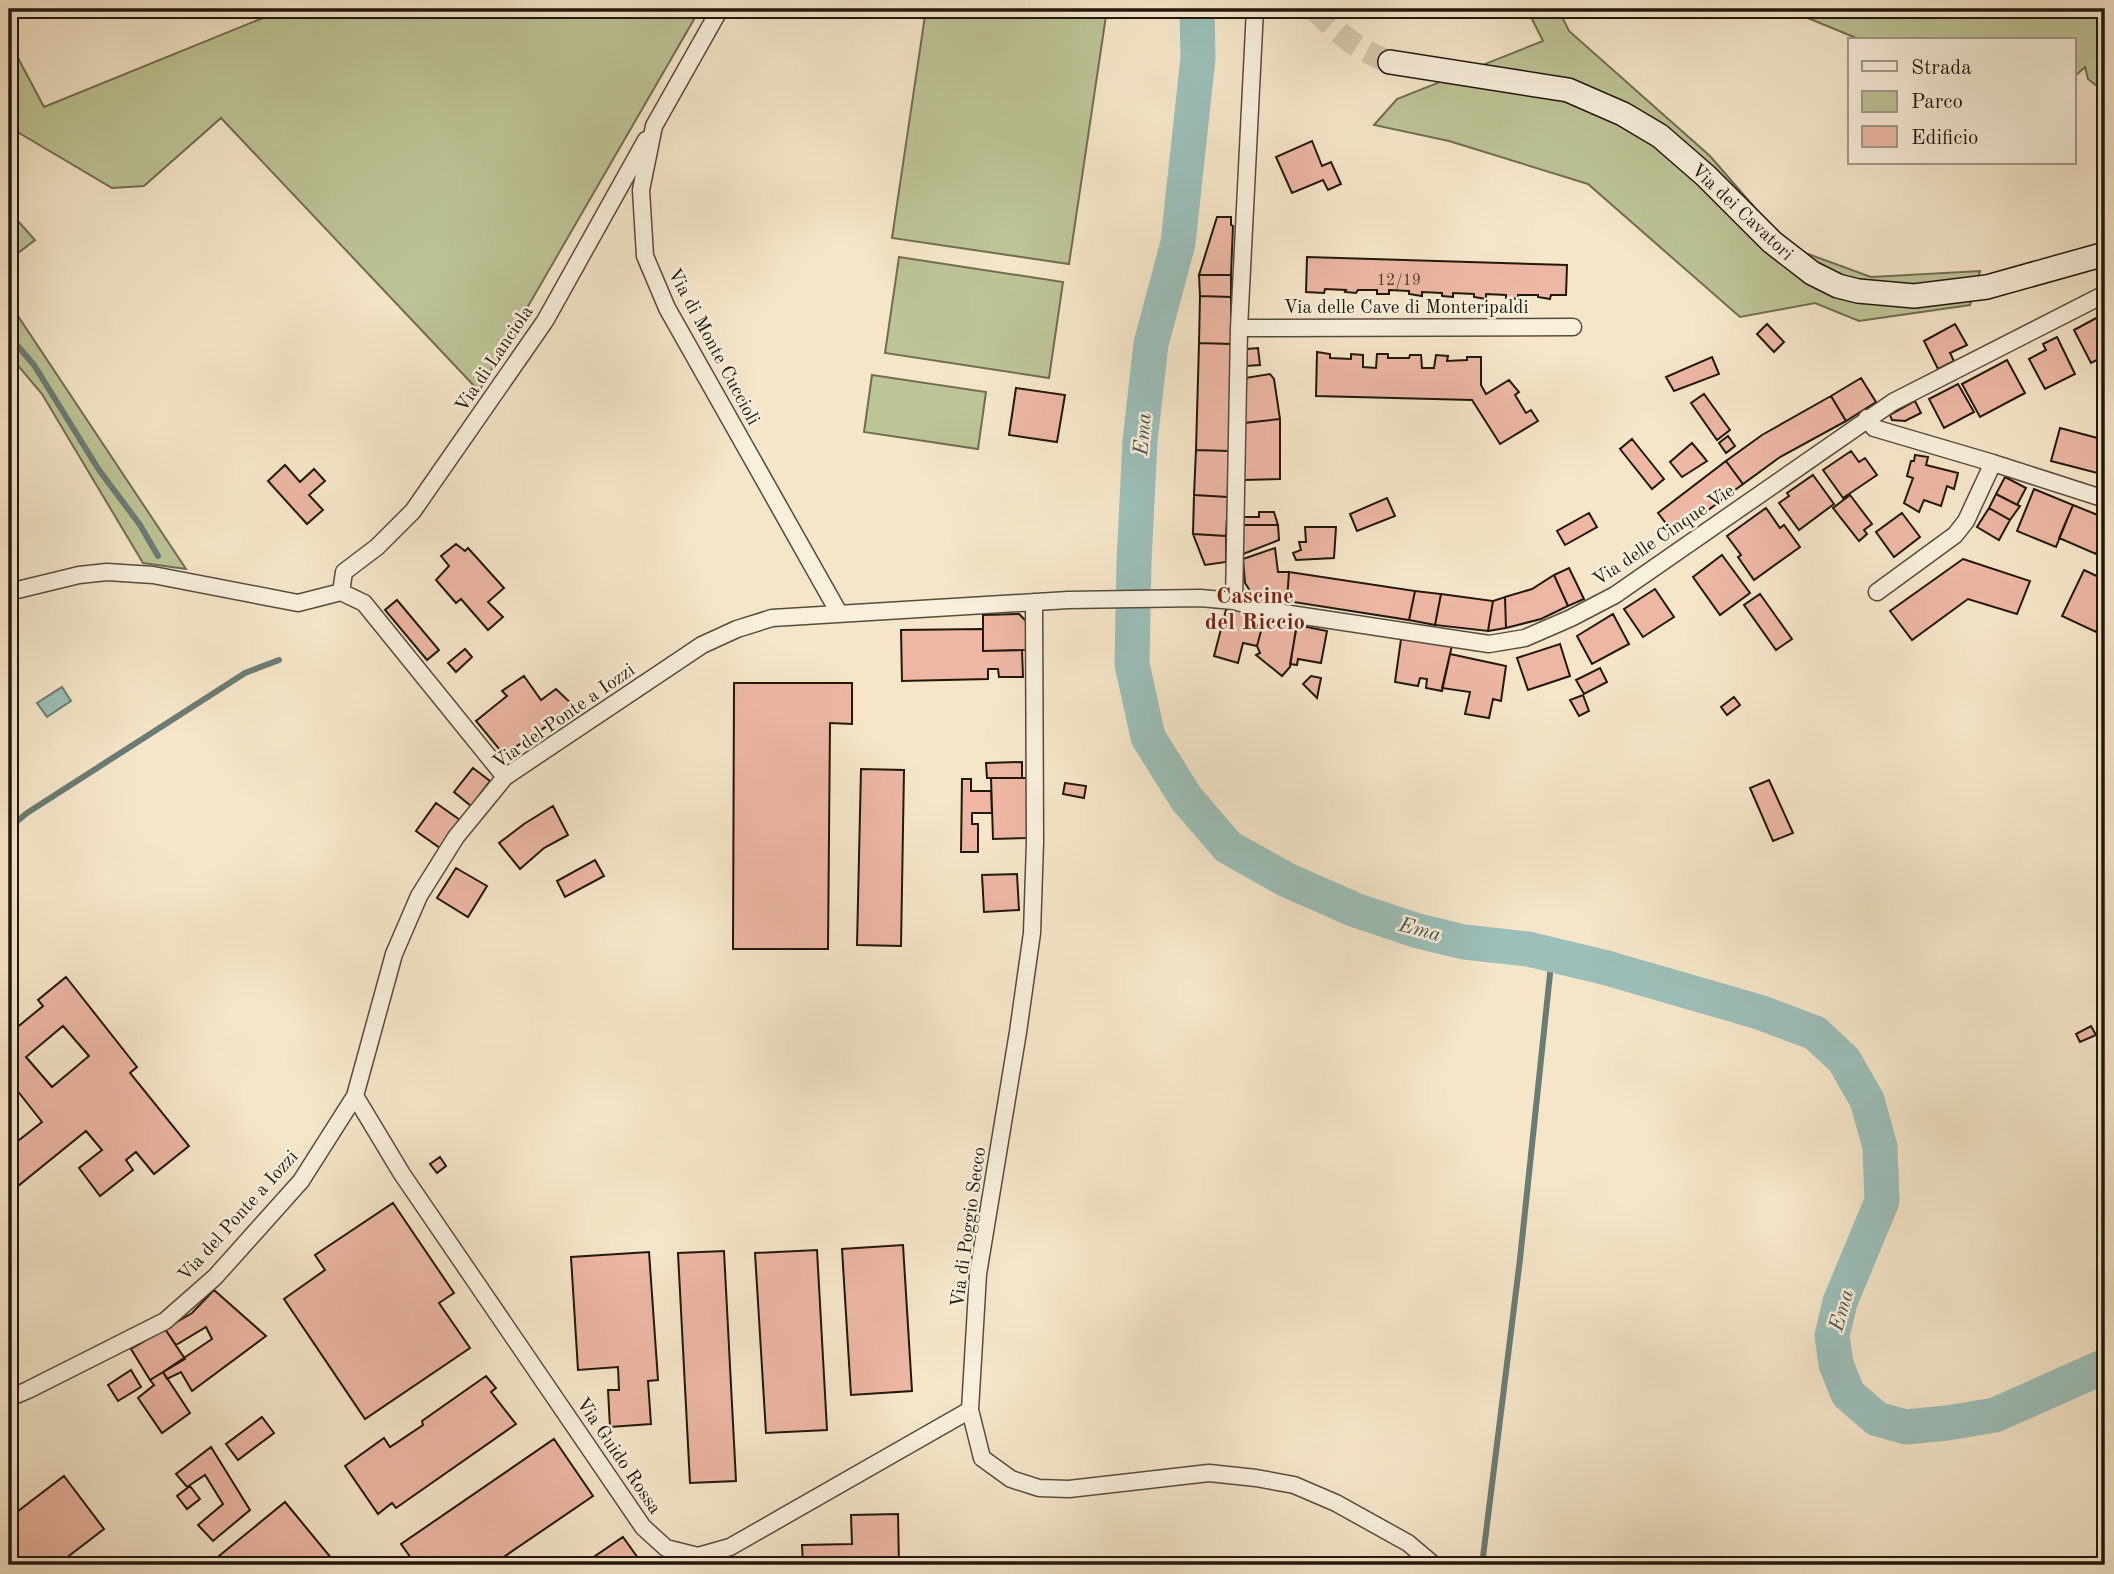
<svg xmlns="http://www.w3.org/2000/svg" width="2114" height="1574" viewBox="0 0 2114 1574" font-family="'Old Standard TT',serif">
	<rect width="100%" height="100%" fill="#f5e6c9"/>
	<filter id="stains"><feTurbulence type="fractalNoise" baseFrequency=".00286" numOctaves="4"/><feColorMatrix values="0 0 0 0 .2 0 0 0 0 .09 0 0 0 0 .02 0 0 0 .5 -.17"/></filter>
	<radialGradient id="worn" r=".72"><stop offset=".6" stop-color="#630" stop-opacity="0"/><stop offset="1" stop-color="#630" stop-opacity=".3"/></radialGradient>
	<!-- green -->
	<path fill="#bdc496" stroke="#706e52" stroke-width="2" d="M285,9H700L479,391L221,118L144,186L112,188L9,127V41L44,107Z
		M926,9H1107L1069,264L892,238Z
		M1527,9H1558L1569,31L1710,156L1789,247L1871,277L1980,271L1970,305L1859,321L1815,303L1740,317L1588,184L1449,141L1374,125L1397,99L1543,41Z
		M1786,9H2105V87L2102,90L2088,79L2085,67L2074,77V40H1861Z
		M9,211L35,240L9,260Z
		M899,257L1063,282L1049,378L885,353Z
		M9,293L14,310L186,569L143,563L42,394L9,355Z
		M872,375L986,392L978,449L864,432Z"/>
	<!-- water -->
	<path fill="#9cbfb9" stroke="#6b7c75" stroke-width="2" d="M62,687L71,701L47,717L37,703Z"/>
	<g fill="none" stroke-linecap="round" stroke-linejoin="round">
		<!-- stream -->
		<path stroke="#6b7c75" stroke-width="6" d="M9,336L34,365L99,470L140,525L158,556
			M9,828L27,813L245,673L279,660
			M1482,1565L1520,1259L1552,955"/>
		<!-- river -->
		<path stroke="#9cbfb9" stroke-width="35" d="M1197,9L1198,58L1178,243L1151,344L1140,441L1134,562L1132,664L1148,737L1186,798L1228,847L1287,880L1355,910L1418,931L1464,942L1528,949L1607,968L1759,1012L1815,1033L1844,1060L1867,1100L1880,1147L1882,1201L1840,1302L1832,1336L1836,1364L1848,1394L1877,1419L1906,1427L1947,1423L1995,1415L2105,1366"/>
	</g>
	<!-- building -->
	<path fill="#edb7a4" stroke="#22170e" stroke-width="2" fill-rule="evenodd" d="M1312,141L1322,166L1331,162L1341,184L1328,190L1323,180L1292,193L1276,157Z
		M1217,217H1231V225L1233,226L1231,275H1199Z
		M1307,257L1567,265L1566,295H1551L1550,299L1538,297V295H1518V299L1506,298V295L1486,294V299L1474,297V294L1453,293V297L1442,296V293L1422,292V296L1409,294V291L1389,290V294H1377V290H1358L1356,293L1345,292L1346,290L1325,289L1324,293L1306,292Z
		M1199,275H1231V297L1200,296Z
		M1200,296L1231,297V344L1199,343Z
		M2100,316L2105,327V356L2091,363L2074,330Z
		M1767,324L1784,342L1774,352L1757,334Z
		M1955,324L1967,345L1950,353L1954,361L1938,369L1924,341Z
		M2057,337L2075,374L2045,389L2029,359L2046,350L2043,344Z
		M1199,343L1231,344L1229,451L1196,450Z
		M1258,348L1260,365L1246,366L1247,349Z
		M1317,352L1330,354V358L1351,359V354L1363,355V367L1376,368L1377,354H1388V358H1409L1410,355H1421L1422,368H1434L1436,355L1448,356L1447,361L1467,360V357H1481V385L1486,394L1509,380L1519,392L1515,395L1526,413L1531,410L1538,421L1500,444L1472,400L1316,396Z
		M1712,357L1719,374L1674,391L1666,377Z
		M2007,360L2025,393L1980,417L1962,384Z
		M1270,374L1274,379L1280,419L1244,423L1245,378Z
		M1861,378L1876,402L1846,421L1831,396Z
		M1958,384L1974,412L1944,428L1929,399Z
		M1016,388L1065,395L1057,442L1009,435Z
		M1704,394L1730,430L1717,440L1691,403Z
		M1831,396L1846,421L1780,457L1743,484L1726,461L1762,435Z
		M1915,401L1921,413L1905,421L1892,420L1890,415Z
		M1280,419V479L1244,480V423Z
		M2060,428L2105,440V475L2051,461Z
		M1728,436L1735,446L1726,453L1719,443Z
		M1632,439L1664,479L1652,489L1620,449Z
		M1692,443L1707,461L1682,477L1670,462Z
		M1196,450L1229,451L1228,497L1194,495Z
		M1851,451L1859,462L1865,458L1877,475L1843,498L1823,470Z
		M1915,455L1928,457L1926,465L1958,473L1954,489L1947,486L1941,506L1924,500L1919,512L1904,503L1913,478L1907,476L1911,461H1914Z
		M1726,461L1743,484L1675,535L1658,513Z
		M285,465L300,482L314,469L325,481L309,495L323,510L307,524L268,481Z
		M1813,475L1834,504L1799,530L1779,503L1789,496L1787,493Z
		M2005,477L2026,488L2017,505L1996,494Z
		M2034,489L2073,505L2056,547L2017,531Z
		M1996,494L2020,506L2010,520L1989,508Z
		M1194,495L1228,497L1226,536L1193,534Z
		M1850,495L1872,524L1864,530L1867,534L1859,541L1833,508Z
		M1387,498L1395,516L1357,531L1350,514Z
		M2073,505L2105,518V534L2096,554L2059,538Z
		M1766,508L1780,528L1784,525L1800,547L1754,580L1738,557L1741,555L1727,536Z
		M1989,508L2010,520L1999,540L1977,527Z
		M1259,512H1274L1278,525H1243L1244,517H1259Z
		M1589,513L1597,527L1565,545L1557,531Z
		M1902,513L1920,537L1894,557L1876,532Z
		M1243,525H1278L1279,540L1243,554Z
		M1305,527H1336L1334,558L1296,560L1293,553L1301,550L1299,542H1306Z
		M1193,534L1226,536V562L1205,565Z
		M456,544L465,551L468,548L504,588L488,602L503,617L488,630L461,599L456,603L436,580L449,566L441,556Z
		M1275,548L1278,572H1289L1287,601L1254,597L1245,583L1243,559Z
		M1722,555L1750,593L1720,615L1693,577Z
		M1963,559L2030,581L2017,614L1968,599L1912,640L1890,611Z
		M1569,568L1584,599L1568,606L1554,575Z
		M2084,570L2105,580V611L2096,632L2062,616Z
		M1289,572L1415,591L1409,620L1287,601Z
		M1554,575L1568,606L1541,619L1506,628L1505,597L1532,589Z
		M1655,589L1674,617L1643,637L1624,609Z
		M1415,591L1441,594L1435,625L1409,620Z
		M1441,594L1493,601L1488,631L1435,625Z
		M1760,594L1792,639L1776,650L1744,605Z
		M1505,597L1506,628L1488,631L1493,601Z
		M397,600L439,650L427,660L385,610Z
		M1227,606L1265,616L1257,646L1243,643L1238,663L1214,656Z
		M1019,614L1027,622L1026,650L983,651V615Z
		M1613,614L1629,644L1592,664L1577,636Z
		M1265,616L1297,622L1290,667L1282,676L1256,655L1260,653L1257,646Z
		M1297,625L1327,631L1321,663L1298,659L1297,665L1290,664Z
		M983,629V651L1022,650L1023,677H999L998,669H988V679L902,681L901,630Z
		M1401,639L1452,645L1442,691L1426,688L1427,679L1420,678L1418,686L1395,682Z
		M1560,644L1570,676L1528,690L1517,658Z
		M465,649L472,657L456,672L448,663Z
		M1450,654L1506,666L1501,701L1493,699L1489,718L1465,714L1470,692L1442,688Z
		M1600,668L1607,682L1584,694L1576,680Z
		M524,676L541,700L556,689L575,707L504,755L476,721L507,696L502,691Z
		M1311,676L1321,678L1317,698L1303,684Z
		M734,683H852V724L830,723L828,949H733Z
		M1583,695L1589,711L1579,716L1570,700Z
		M1734,697L1740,705L1727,715L1721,707Z
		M1022,762V778H987L986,763Z
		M473,768L490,781L471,806L454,792Z
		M861,769L904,770L901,946L857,945Z
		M991,778H1027L1028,838L993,839Z
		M962,779H971V791H991L992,813H972V824H978V852H961Z
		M1769,780L1793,833L1773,841L1750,788Z
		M1065,783L1086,786L1084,798L1063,794Z
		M436,803L460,820L440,848L416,831Z
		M553,806L568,835L544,848L520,869L499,843L524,824Z
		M595,860L604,876L565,897L557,881Z
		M456,868L487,886L468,917L437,898Z
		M1017,874L1019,910L984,912L982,875Z
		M66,977L137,1067L130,1073L189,1146L154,1174L136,1152L126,1160L133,1170L100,1196L79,1168L102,1150L86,1131L18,1186L9,1174V1148L42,1122L9,1080V1034L43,1006L38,1000ZM63,1026L89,1056L52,1087L26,1057Z
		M2091,1026L2096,1035L2080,1042L2076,1034Z
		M440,1157L446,1166L437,1173L430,1164Z
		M393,1203L454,1293L439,1303L470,1348L365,1419L284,1299L325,1270L315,1255Z
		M903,1245L912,1391L851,1395L842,1249Z
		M817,1250L827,1430L766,1433L755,1253Z
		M724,1251L736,1481L690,1483L678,1253Z
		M649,1252L658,1380L648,1381L651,1424L610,1427L608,1390H619L618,1367L578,1370L571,1257Z
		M214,1290L266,1336L192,1391L181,1372L167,1379L163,1372L212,1339L206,1327L176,1345L165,1329L192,1313Z
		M165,1329L185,1359L150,1380L131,1349Z
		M131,1370L141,1387L118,1401L108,1385Z
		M163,1372L190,1413L162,1433L138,1398L154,1385L150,1380Z
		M486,1376L496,1388L491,1392L516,1424L396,1508L392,1503L378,1514L345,1466L384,1438L390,1447L423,1425L422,1421Z
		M262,1417L274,1433L238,1460L226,1444Z
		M554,1439L593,1496L492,1565H416L401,1544Z
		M211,1447L250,1510L213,1541L198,1525L223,1504L205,1475L187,1487L176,1474Z
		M64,1476L104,1529L57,1565H9V1518Z
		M190,1486L200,1499L187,1509L177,1496Z
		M285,1502L337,1565H208Z
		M898,1514L899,1565H803L802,1545L852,1544L851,1515Z
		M623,1537L643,1565H582Z"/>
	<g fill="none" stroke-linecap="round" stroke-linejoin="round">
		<!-- secondary-tunnel -->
		<path stroke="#d5c7ad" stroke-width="23" stroke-dasharray="23 11" stroke-linecap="butt" d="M1314,9C1340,34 1355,49 1390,62"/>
		<defs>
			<path id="street" d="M720,9L654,126L641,190L645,256L667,308L839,613
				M1239,328L1573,327
				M1867,418L1874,428L1993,463L2105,499
				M9,592L79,575L107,572L153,575L298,603L341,592L364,603L505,777
				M341,592L344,572L377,547L413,511L545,321L646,140
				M1877,592L1955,535L1966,521L1993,463
				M1234,601L1239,328L1255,9
				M1034,602L1035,842L1032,933L1018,1032L978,1274L970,1410L982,1458L1011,1479L1039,1488L1069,1489L1209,1473L1256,1478L1294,1485L1336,1503L1408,1543L1434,1565
				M355,1096L402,1174L643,1527L666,1548L698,1556L730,1547L970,1410
				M9,1398L28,1390L165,1321L215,1277L301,1181L355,1096L394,954L419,896L456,837L505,777L702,645L737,629L772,618L1068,600L1200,598L1234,601L1270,611L1489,644L1525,638L1571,618L1615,595L1893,402L2105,294"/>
			<path id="secondary" d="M1390,62L1568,90L1623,114L1660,136L1706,176L1772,242L1812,273L1838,286L1858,291L1914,296L1987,287L2105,254"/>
		</defs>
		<!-- street casing -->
		<use href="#street" stroke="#574b3d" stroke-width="19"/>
		<!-- secondary casing -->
		<use href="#secondary" stroke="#22170e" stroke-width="26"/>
		<!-- street -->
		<use href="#street" stroke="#f8efdc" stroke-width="16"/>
		<!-- secondary -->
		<use href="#secondary" stroke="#f8efdc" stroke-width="23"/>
	</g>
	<g text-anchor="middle" stroke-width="5" stroke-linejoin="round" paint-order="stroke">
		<!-- number labels -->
		<g font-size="16" fill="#553f34">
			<text x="1399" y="285">12/19</text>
		</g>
		<!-- street labels -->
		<g font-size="19" fill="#22170e" stroke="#f8efdc">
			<text transform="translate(1743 211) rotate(43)" y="7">Via dei Cavatori</text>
			<text x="1406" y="313">Via delle Cave di Monteripaldi</text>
			<text transform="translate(715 346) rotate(62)" y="7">Via di Monte Cuccioli</text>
			<text transform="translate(493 358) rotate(-56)" y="7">Via di Lanciola</text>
			<text transform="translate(1663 534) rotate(-34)" y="7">Via delle Cinque Vie</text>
			<text transform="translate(563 715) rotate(-35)" y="7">Via del Ponte a Iozzi</text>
			<text transform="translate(237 1215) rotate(-48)" y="7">Via del Ponte a Iozzi</text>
			<text transform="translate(967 1227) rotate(-82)" y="7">Via di Poggio Secco</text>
			<text transform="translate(620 1455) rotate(56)" y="7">Via Guido Rossa</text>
		</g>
		<!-- water labels -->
		<g font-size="21" font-style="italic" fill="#4d524a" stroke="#f8efdc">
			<text transform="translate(1142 434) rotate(-85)" y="7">Ema</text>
			<text transform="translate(1420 929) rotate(15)" y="7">Ema</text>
			<text transform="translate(1841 1310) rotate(-74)" y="7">Ema</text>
		</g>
		<!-- quarter labels -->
		<g font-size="23" font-weight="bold" fill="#7a1f14" stroke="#f8efdc">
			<text x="1255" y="603">Cascine<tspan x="1255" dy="26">del Riccio</tspan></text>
		</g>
	</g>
	<!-- margin -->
	<rect width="2114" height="1574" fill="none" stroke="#f5e6c9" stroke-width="35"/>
	<rect x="10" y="10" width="2093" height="1553" fill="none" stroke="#22170e" stroke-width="3.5"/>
	<rect x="18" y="18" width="2079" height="1539" fill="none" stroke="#22170e" stroke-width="2"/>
	<!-- legend -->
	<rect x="1848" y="38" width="228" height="126" fill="#f8efdc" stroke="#a2998a" stroke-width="2"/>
	<rect x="1862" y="61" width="35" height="10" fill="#f8efdc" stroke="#a2998a" stroke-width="2"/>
	<text x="1911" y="74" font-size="21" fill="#22170e">Strada</text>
	<rect x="1862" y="91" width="35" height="21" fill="#bdc496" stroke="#a2998a" stroke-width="2"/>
	<text x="1911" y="108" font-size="21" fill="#22170e">Parco</text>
	<rect x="1862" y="126" width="35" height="21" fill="#edb7a4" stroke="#a2998a" stroke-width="2"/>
	<text x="1911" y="144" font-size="21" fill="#22170e">Edificio</text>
	<rect width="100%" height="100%" filter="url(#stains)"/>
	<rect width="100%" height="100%" fill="url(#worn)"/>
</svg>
